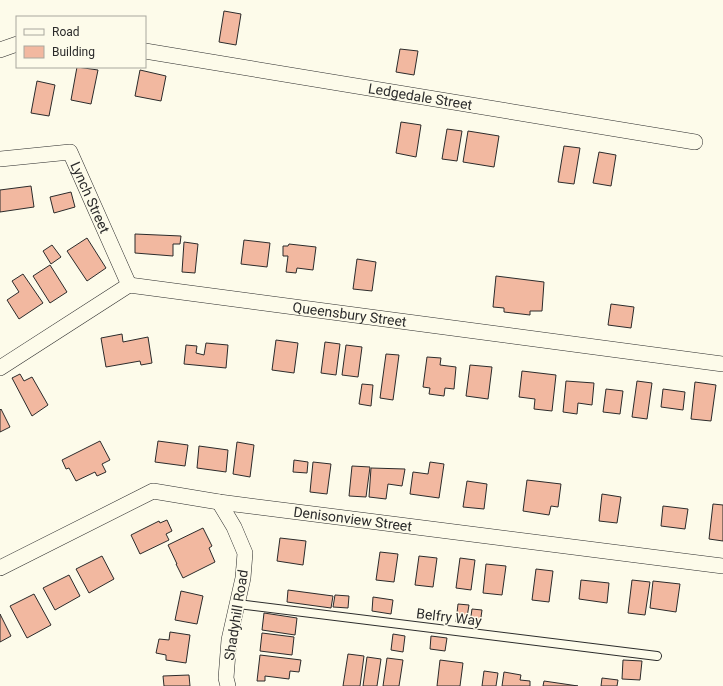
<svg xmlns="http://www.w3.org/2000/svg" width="723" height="686" viewBox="0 0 723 686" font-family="Roboto,sans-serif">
	<rect width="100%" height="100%" fill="#fdfbea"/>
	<!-- building -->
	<path fill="#f2b8a0" stroke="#2b2b2b" d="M224,11L241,14L236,45L219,42Z
		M400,49L418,51L414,75L396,72Z
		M77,67L98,70L91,104L71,100Z
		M140,70L166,76L161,101L135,96Z
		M37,81L55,85L49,116L31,113Z
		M401,122L421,125L416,157L396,153Z
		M447,129L462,131L457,161L442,159Z
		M468,131L499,136L494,167L463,162Z
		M564,146L580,148L574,184L558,182Z
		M599,152L616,155L611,186L593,183Z
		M31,186L34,207L0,212V190Z
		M71,192L75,207L54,213L50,197Z
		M135,234L181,236L180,244H173V256L135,253Z
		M87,238L106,268L87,281L67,251Z
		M244,240L270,243L267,267L241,264Z
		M184,242L198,244L195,273L182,272Z
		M289,244L316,247L313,270L297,268L296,273L286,272L288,256H283V246H288Z
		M52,245L61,257L51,264L43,251Z
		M357,259L376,262L372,291L353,289Z
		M50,265L67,292L50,303L33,276Z
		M23,274L43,303L19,319L7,300L19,292L12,281Z
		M496,276L544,282L542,311H530V315L504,312V308L493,307Z
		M611,304L634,307L631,328L608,325Z
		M122,334L123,342L148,337L152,363L141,365L140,361L106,367L101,338Z
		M276,340L298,343L294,373L272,370Z
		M325,342L340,344L336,375L321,373Z
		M206,343L228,345L226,368L184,364L186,345L197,346L196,353L204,355Z
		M346,345L362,347L358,377L342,375Z
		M386,354L399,355L393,400L380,398Z
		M427,357L441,358L440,365L456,367L454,389L445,388L444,396L429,394L430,388L423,387Z
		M470,365L492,367L488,399L466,396Z
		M522,371L556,375L552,411L534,409L535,399L519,397Z
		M20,374L24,381L32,377L48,405L32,416L12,378Z
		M566,381L594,383L592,405L578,403L577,414L563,412Z
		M637,381L652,383L647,419L632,417Z
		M695,382L716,385L711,421L691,419Z
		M362,384L373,385L371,406L359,404Z
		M606,389L623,391L620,414L603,412Z
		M663,389L685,392L683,410L661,407Z
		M1,409L10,427L0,432V410Z
		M100,441L110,460L102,464L106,472L97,476L95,472L76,481L69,468L66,469L62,460Z
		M158,441L188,445L185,466L155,462Z
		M237,442L254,445L250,477L233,474Z
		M199,446L228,450L226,472L197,468Z
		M294,460L308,462L307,473L293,472Z
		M313,462L331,464L327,494L310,492Z
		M430,462L444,464L439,498L410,494L413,472L428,474Z
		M352,466L370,467L366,497L349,496Z
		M371,468L405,469L402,486L388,484L386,499L369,497Z
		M527,480L561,484L558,507L551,506L549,515L523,511Z
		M467,481L487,484L484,509L463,507Z
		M602,494L621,497L617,523L599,521Z
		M713,504L723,505V541L709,539Z
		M663,506L688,509L685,529L661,526Z
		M167,520L172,531L166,534L169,540L140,554L131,535L159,521L160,523Z
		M203,528L212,546L209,548L215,562L183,578L176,564H177L168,545Z
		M280,538L306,541L303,565L277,561Z
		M380,552L398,554L394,582L376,580Z
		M102,556L114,579L89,593L76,569Z
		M419,556L437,558L433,587L415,585Z
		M460,558L475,560L471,590L456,588Z
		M486,564L506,566L502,595L483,593Z
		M536,569L553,571L549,602L532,600Z
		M69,575L80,596L55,610L43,588Z
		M581,580L609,583L607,603L579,599Z
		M632,580L650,582L645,615L628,613Z
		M653,581L680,584L676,612L650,608Z
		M288,590L333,596L331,608L287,602Z
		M181,591L203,596L197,624L175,620Z
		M34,594L51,625L27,638L10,606Z
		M335,595L349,596L348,608L333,607Z
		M373,597L393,600L391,614L372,611Z
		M458,604L469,605L466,623L456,622Z
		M472,609L482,610L480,624L470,623Z
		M264,613L297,618L295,635L262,630Z
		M0,614L11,636L0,642Z
		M170,632L190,635L186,663L166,660V655L156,653L159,639L169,640Z
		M262,633L294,637L292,655L260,651Z
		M393,634L405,636L403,652L391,650Z
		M431,636L447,638L445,651L430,649Z
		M348,654L364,656L360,686H343Z
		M260,655L301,660L299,672L290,671L289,679L265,676V681H257Z
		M367,657L381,659L377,686H363Z
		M387,658L403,660L399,686H383Z
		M440,660L463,663L460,686H437Z
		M623,660L642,661L640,680L622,679Z
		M484,671L498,673L496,686H482Z
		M504,672L521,675L520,680L530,681V686H502Z
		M189,675L190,686H164L163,676Z
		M602,678L618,680L617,686H601Z
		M544,681L578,686H543Z"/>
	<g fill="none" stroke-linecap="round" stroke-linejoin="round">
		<defs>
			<path id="service" d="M238,604L657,656"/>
			<g id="minor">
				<path d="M0,50L17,44"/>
				<path id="s1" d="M145,51L695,142"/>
				<path id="s2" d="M0,159L70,152L129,285"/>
				<path id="s3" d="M0,368L129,285L723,364"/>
				<path d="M219,502L234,527L245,553L243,578L229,640L226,678L228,686"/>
				<path id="s4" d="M0,568L153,491L219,502L723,566"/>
			</g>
		</defs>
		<!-- service casing -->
		<use href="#service" stroke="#2b2b2b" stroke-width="10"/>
		<!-- minor casing -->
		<use href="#minor" stroke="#2b2b2b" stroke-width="16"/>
		<!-- service -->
		<use href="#service" stroke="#fdfbea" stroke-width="8"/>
		<!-- minor -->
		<use href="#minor" stroke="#fdfbea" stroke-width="15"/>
	</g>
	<g text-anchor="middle" stroke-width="3" stroke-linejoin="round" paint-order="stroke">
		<!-- street labels -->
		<g font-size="14" fill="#2b2b2b" stroke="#fdfbea">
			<text dy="5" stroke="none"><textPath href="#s1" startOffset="279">Ledgedale Street</textPath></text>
			<text dy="5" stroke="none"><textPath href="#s2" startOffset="120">Lynch Street</textPath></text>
			<text dy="5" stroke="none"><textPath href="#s3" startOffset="376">Queensbury Street</textPath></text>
			<text dy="5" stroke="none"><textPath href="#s4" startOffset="373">Denisonview Street</textPath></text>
			<text transform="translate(236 615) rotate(-81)" y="5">Shadyhill Road</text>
			<text transform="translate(449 617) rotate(7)" y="5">Belfry Way</text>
		</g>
	</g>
	<!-- legend -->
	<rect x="16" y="16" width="130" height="52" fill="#fdfbea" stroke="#a9a89e"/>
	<rect x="24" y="29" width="20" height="6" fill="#fdfbea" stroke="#a9a89e"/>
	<text x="52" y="36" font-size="12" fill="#2b2b2b">Road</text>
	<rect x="24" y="46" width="20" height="12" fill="#f2b8a0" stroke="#a9a89e"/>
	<text x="52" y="56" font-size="12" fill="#2b2b2b">Building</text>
</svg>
